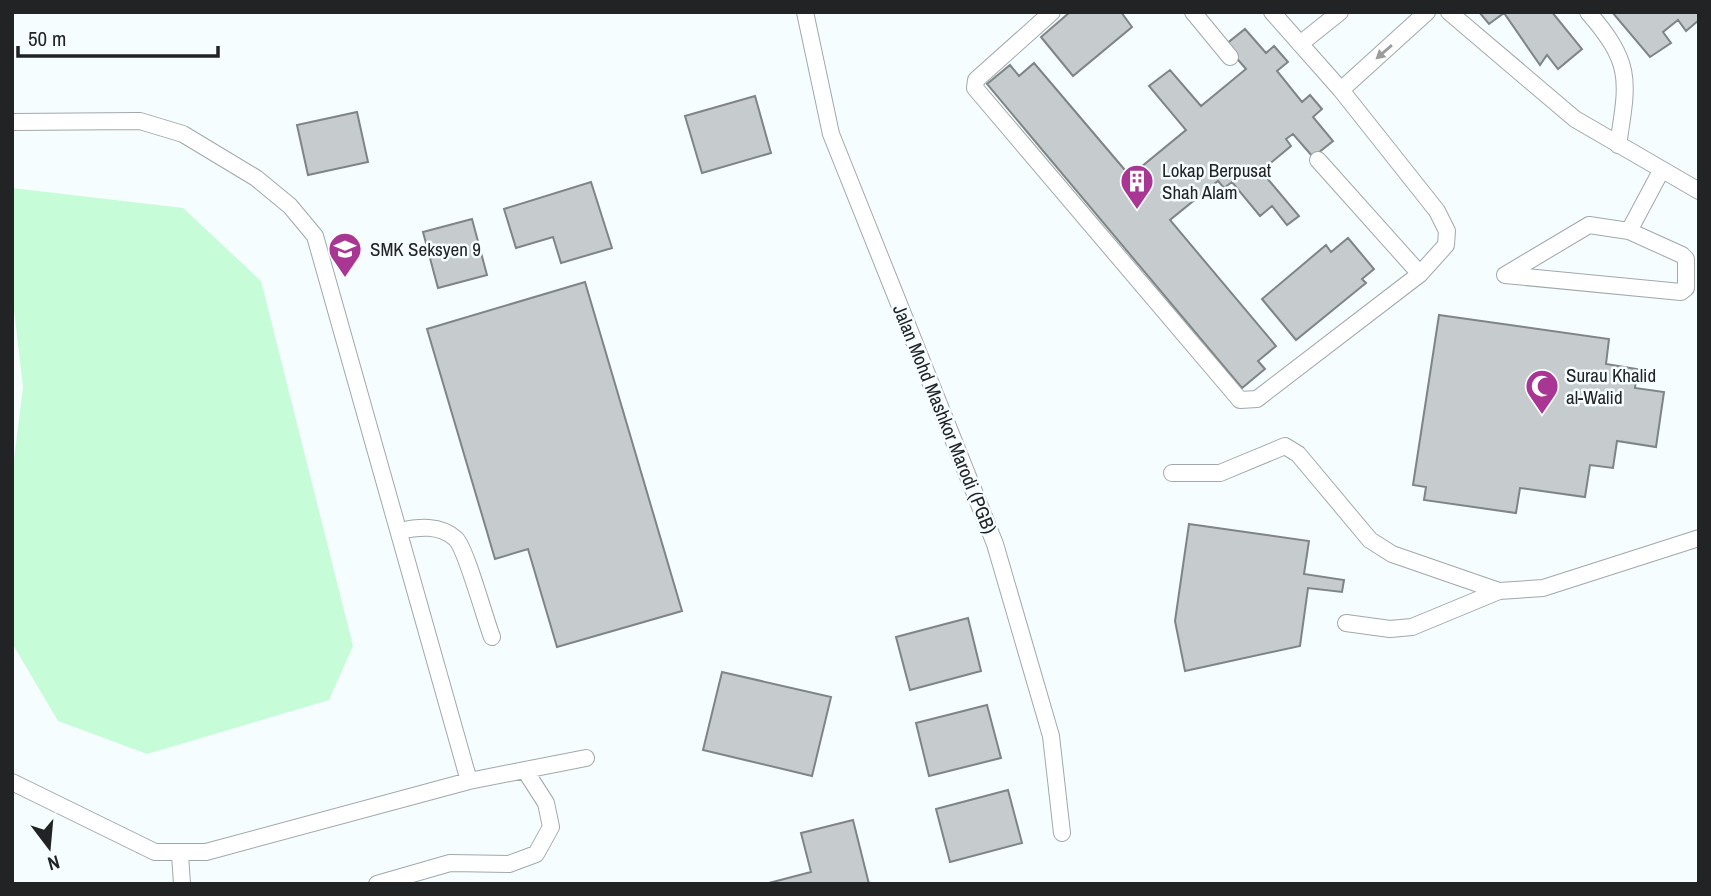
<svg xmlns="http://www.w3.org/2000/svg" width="1711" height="896" viewBox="0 0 1711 896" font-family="'Archivo Narrow',sans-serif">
	<rect width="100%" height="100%" fill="#f6fdfe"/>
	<!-- pitch -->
	<path fill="#c7fcd9" d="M12,188L183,208L261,281L353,646L329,700L147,754L58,721L12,643V475L23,387L12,293Z"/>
	<!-- building -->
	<path fill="#c6cbce" stroke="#7f8486" stroke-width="2" d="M1070,12H1121L1132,27L1073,76L1041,37Z
		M1479,12H1552L1582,49L1558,69L1547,55L1540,65L1504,13L1489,24Z
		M1612,12H1699V20L1686,31L1678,20L1663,32L1671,43L1650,57Z
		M1245,29L1266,53L1274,46L1288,62L1277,71L1302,102L1310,95L1322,109L1313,117L1333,141L1313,157L1293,134L1286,139L1291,146L1261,171L1299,216L1287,225L1272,206L1260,216L1232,182L1224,188L1218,181L1170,220L1276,346L1258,361L1265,369L1242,388L987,84L1010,65L1019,76L1034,63L1130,176L1186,130L1149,86L1170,70L1201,106L1246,69L1225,45Z
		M755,96L771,153L702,173L685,116Z
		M357,112L368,162L308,175L297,125Z
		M591,182L612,248L561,263L553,237L516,248L504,209Z
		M472,219L487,275L438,288L423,232Z
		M1348,238L1374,269L1362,279L1366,283L1296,340L1262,299L1326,245L1331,252Z
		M585,282L682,611L557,647L528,549L495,559L427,329Z
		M1439,315L1609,339L1606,364L1637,369L1635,388L1664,392L1656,447L1617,441L1613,468L1590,465L1585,497L1520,488L1516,513L1424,500L1426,487L1413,485Z
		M1189,524L1309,541L1304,574L1344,580L1342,592L1308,588L1300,646L1185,671L1175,621Z
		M968,618L981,671L910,690L896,637Z
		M722,672L831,697L812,776L703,750Z
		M987,705L1001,758L929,776L916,723Z
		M1008,790L1022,843L950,862L936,809Z
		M853,820L869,884H765L811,872L801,833Z"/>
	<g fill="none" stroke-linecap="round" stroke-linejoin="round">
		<defs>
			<path id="lane" d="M805,12L831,134L995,544L1051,736L1062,833
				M1052,12L976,80L975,88L1240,400L1257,399L1420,274L1446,245L1447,231L1437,211L1341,90L1272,12
				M1193,12L1230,57
				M1449,12L1575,119L1699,191
				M1588,12C1633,64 1628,80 1618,145
				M1300,44L1340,12
				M1341,90L1427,12
				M12,122L140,121L183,134L256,178L290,206L315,236L469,781
				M1318,160L1420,274
				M1589,225L1629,231L1682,255L1686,259V288L1681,292L1505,275Z
				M1629,231L1661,171
				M1172,473H1220L1285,446L1298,454L1370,540L1392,554L1499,591
				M399,531C418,527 440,524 456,539C466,549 485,619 492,637
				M1346,623L1390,629L1412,627L1499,591L1543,588L1699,538
				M12,782L155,852H206L469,781L586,758
				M180,854L182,884
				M377,884L450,863L509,864L536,854L551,827L546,803L526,772"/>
		</defs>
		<!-- lane casing -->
		<use href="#lane" stroke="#a2a8a9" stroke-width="18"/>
		<!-- lane -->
		<use href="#lane" stroke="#fff" stroke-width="16"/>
	</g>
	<!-- one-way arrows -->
	<defs><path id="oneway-solid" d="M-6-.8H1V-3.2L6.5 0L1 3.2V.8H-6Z" transform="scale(1.75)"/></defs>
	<use fill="#9b9c9c" href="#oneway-solid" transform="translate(1384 52) rotate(139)"/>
	<!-- icons -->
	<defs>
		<symbol id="building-pin" viewBox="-11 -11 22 30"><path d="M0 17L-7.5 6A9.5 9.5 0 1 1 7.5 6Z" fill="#a83692" stroke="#f6fdfe"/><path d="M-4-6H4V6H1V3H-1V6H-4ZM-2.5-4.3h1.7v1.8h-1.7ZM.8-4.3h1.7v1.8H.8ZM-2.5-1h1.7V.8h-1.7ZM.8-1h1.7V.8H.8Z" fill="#fff"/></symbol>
		<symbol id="school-pin" viewBox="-11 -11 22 30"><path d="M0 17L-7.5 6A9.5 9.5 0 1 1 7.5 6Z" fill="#a83692" stroke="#f6fdfe"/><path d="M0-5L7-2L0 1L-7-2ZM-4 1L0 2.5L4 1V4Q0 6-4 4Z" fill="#fff"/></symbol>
		<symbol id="mosque-pin" viewBox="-11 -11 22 30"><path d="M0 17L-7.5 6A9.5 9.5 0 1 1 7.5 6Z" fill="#a83692" stroke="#f6fdfe"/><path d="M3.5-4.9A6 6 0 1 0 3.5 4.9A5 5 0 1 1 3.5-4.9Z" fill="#fff"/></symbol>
	</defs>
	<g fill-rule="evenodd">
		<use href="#building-pin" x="1118" y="162" width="38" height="52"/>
		<use href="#school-pin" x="326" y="230" width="38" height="52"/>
		<use href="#mosque-pin" x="1523" y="367" width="38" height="52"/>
	</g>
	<g text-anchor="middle" stroke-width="5" stroke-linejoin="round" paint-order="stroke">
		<!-- poi labels -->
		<g font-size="19" fill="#212324" stroke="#f6fdfe" text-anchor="start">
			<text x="1162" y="177">Lokap Berpusat<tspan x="1162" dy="22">Shah Alam</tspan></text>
			<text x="370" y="256">SMK Seksyen 9</text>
			<text x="1566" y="382">Surau Khalid<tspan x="1566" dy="22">al-Walid</tspan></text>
		</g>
		<!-- street labels -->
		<g font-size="19" fill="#212324" stroke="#f6fdfe">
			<text transform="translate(945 419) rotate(68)" y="7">Jalan Mohd Mashkor Marodi (PGB)</text>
		</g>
	</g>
	<!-- border -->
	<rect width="1711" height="896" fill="none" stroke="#212324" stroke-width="28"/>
	<!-- north arrow -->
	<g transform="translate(49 847) rotate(164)" stroke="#f6fdfe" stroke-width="5" paint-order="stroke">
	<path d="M0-5L12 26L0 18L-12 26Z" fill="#212324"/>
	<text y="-10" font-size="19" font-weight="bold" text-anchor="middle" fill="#212324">N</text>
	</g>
	<!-- scale -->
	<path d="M18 46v10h200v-10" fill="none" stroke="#212324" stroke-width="3.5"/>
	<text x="28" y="46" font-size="21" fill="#212324" stroke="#f6fdfe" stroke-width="5" paint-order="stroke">50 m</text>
</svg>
